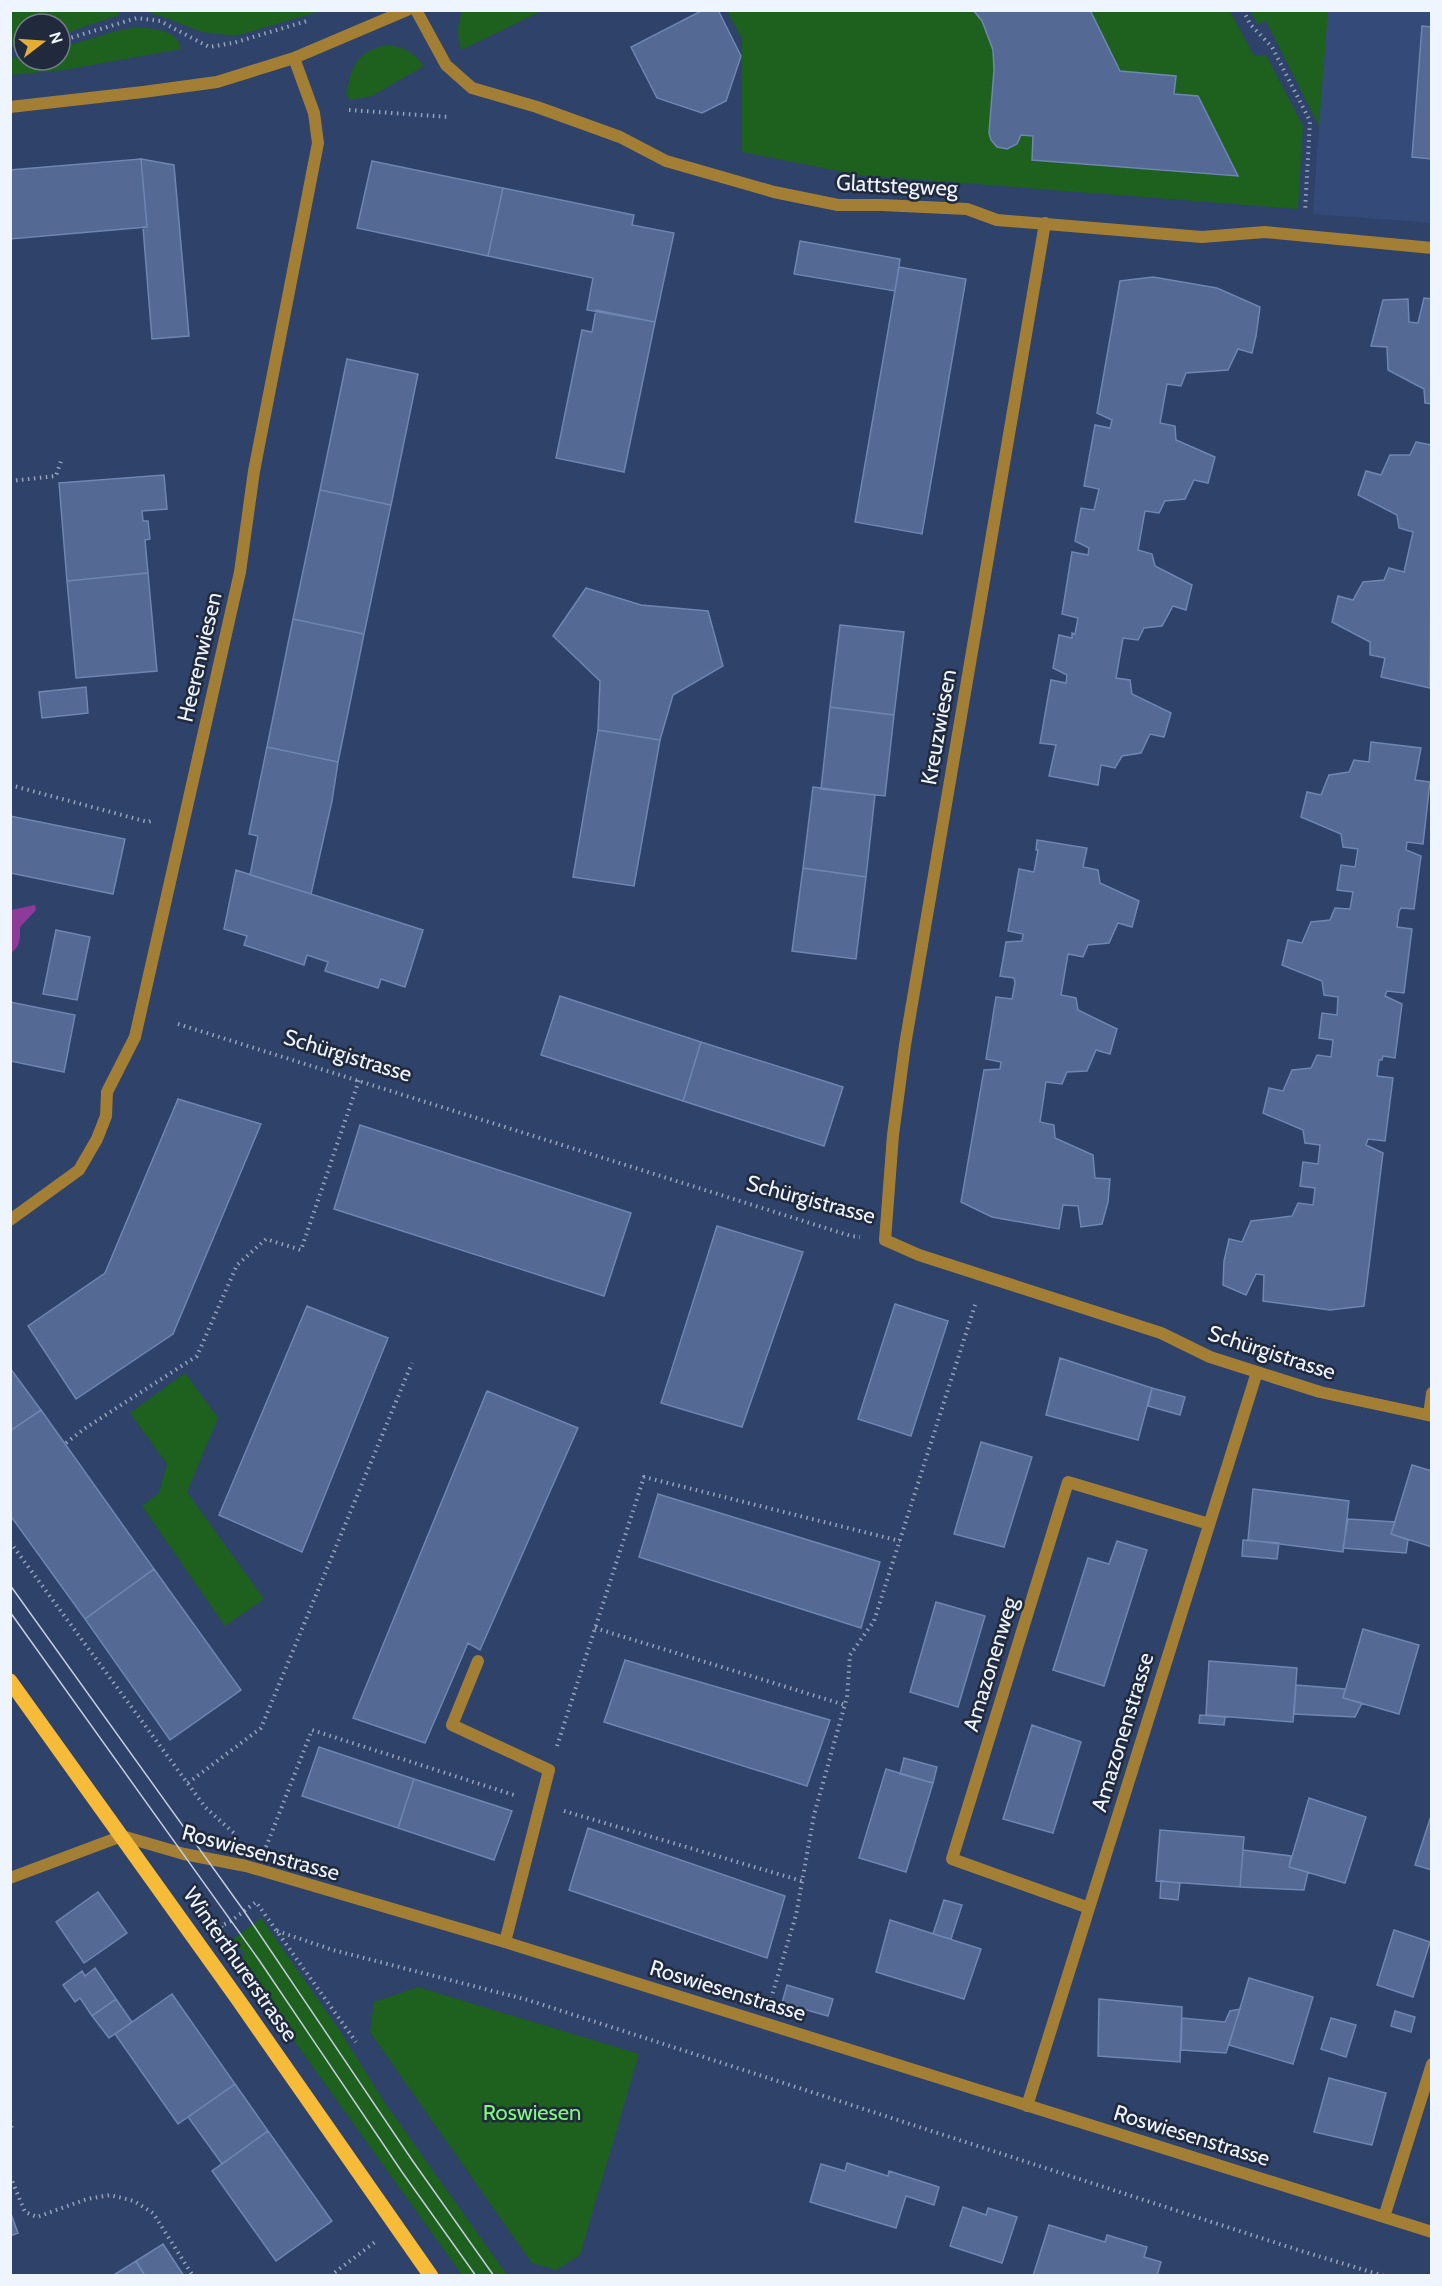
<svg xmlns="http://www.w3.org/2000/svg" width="1442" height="2286" viewBox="0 0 1442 2286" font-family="Cabin,sans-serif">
	<rect width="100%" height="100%" fill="#2e426a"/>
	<!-- built -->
	<path fill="#344b79" d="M1250,11H1431V223L1313,214L1319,126L1266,21L1257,24Z"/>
	<!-- green -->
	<path fill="#1e601d" d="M118,11L119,15L60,35V24H24V43L11,45V11Z
		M150,11V10L321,11L235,36L202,32L158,15L151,14Z
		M462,11V10L542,11L461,50C457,35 457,25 462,11Z
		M727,11H1230L1254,56L1266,55L1303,126L1298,209L859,175L742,152V39Z
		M1250,11H1328L1319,126L1266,21L1257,24Z
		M137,27C153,29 178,29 181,49L64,70L11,75V58L24,56V60H60V48L116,31Z
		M386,45C404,47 413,52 424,66L372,96L350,100L346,94C352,66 356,52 386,45Z
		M185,1373L218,1418L187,1492L264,1599L225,1626L142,1506L159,1493L167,1464L130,1413Z
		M261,1918L340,2031L385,2103L507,2275H462L237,1961L245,1955L233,1939Z
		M418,1987L639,2054L580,2255L556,2270L532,2263L370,2032L374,2002Z"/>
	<!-- water -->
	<path fill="#8e3a99" d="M35,905L36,910L20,927C20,938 21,946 11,953V910Z"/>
	<!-- building -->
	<path fill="#546a95" stroke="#6e86b2" stroke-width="1.5" d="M703,10H718L741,56L726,101L702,113L657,98L631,47Z
		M973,10H1090L1120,71L1176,76L1174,94L1198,96L1238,176L1032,160L1033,136L1021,135L1017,144L1007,149L997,147L991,140L989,133L994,70L993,50L982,21Z
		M1422,26L1432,27V159L1412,157Z
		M141,159L174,165L189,336L152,339L143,227H147Z
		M141,159L147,227L10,239V170Z
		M372,161L503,188L488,256L357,228Z
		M503,188L634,215L632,225L674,233L655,322L587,310L593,278L488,256Z
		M800,241L900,259L895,291L794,274Z
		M899,267L966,279L922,534L855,522Z
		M1153,277L1217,288L1260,307L1256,336L1252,353L1238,349L1228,370L1186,373L1181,386L1167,384L1160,423L1175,426L1176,440L1215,457L1208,483L1194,480L1185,499L1165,501L1159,513L1145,511L1138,550L1152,554L1155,566L1192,585L1186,610L1173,606L1162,626L1144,628L1138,640L1123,638L1116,678L1130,680L1132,694L1171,713L1164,737L1150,734L1141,753L1122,756L1115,768L1101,765L1098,785L1049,776L1056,745L1040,743L1051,680L1066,683L1067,675L1053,668L1059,635L1072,638V633L1075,634L1078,618L1062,614L1072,552L1088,555L1089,548L1075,541L1081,508L1094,510L1099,489L1084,486L1095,425L1110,428L1112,420L1097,413L1120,281Z
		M1424,298L1432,299V404L1425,403L1424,389L1388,370L1387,347L1371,346L1383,300L1408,299L1409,322L1418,323Z
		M596,310L655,322L624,472L556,458L582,330L592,332Z
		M347,359L418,374L391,505L320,490Z
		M1416,442L1432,445L1430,688L1381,677L1385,658L1370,655V642L1332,622L1338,596L1353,600L1363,582L1384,580L1389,568L1404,572L1413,532L1399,528L1397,515L1358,495L1366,471L1381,475L1390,455H1410Z
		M164,475L167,509L142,511L143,521H148L150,539L145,540L148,573L67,581L59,483Z
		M320,490L391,505L364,634L293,619Z
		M148,573L157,671L76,678L67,581Z
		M586,588L641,605L708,611L723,666L673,695L660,740L598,730L600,681L553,636Z
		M293,619L364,634L338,762L267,747Z
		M840,625L904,632L894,715L830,707Z
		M86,687L88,713L42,718L39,692Z
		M830,707L894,715L885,796L821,789Z
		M598,730L660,740L634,886L573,877Z
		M1371,742L1421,748L1415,780L1430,782L1423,844L1407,842L1406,850L1421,856L1414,909L1401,908L1399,911L1397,927L1412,929L1404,993L1387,991L1385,996L1402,1004L1395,1058L1383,1056L1382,1060H1379L1377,1076L1393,1078L1385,1141L1368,1139L1366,1145L1383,1153L1364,1306L1330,1310L1263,1301L1264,1275L1256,1274L1246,1295L1223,1285L1224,1261L1229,1239L1242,1242L1251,1221L1292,1216L1298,1203L1313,1205L1315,1188L1300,1186L1303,1162L1318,1164L1320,1145L1305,1143L1303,1130L1263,1113L1269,1088L1283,1091L1292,1070L1311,1068L1317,1055L1331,1057L1333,1040L1319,1038L1322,1013L1337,1015L1338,997L1324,995L1322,981L1282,965L1288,940L1302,943L1311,922L1330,920L1335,908L1350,909L1353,892L1337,890L1341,865L1355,867L1358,849L1343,847L1341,834L1301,817L1307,792L1321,795L1329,775L1349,772L1354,760L1369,762Z
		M267,747L338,762L332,801L311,894L250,875L258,836L249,834Z
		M813,787L875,795L866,877L803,868Z
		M10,816L125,839L113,894L10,873Z
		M1037,840L1087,848L1083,867L1098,870L1100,883L1139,901L1132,927L1118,923L1109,943L1088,945L1083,957L1068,954L1061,995L1076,998L1078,1010L1117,1029L1110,1054L1096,1050L1087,1071L1067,1072L1062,1084L1046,1082L1040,1122L1054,1125L1055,1138L1093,1155L1095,1178L1110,1179L1108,1202L1102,1224L1081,1227L1078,1206L1063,1205L1059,1229L992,1217L961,1202L984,1070L1000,1069L1001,1062L986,1059L996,997L1012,999L1015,983L1014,978L1000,976L1006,942L1022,941L1023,934L1008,931L1019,869L1034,872L1038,850H1036Z
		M803,868L866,877L856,959L792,951Z
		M236,870L423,930L405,987L381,979L378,988L325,971L328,962L307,955L304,965L244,945L247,936L224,929Z
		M56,930L90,937L77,1000L43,994Z
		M560,996L701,1042L683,1101L541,1055Z
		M10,1002L75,1015L64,1072L10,1061Z
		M701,1042L843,1087L824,1146L683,1101Z
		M178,1099L261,1124L173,1334L76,1399L28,1326L105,1273Z
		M360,1125L631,1213L604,1296L334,1209Z
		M717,1226L803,1252L742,1427L661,1403Z
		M895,1304L948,1321L911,1436L858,1419Z
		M307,1306L388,1338L302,1552L219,1515Z
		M1060,1358L1152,1388L1138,1440L1046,1415Z
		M10,1368L41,1410L10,1431Z
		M1152,1388L1185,1397L1180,1415L1148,1406Z
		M487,1391L578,1428L480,1650L468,1643L425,1743L353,1718Z
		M41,1410L154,1569L85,1619L10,1515V1431Z
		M981,1442L1032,1457L1004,1547L954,1534Z
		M1412,1465L1432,1471V1547L1391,1534Z
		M1253,1489L1349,1501L1343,1552L1248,1540Z
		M658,1494L880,1562L861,1628L639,1557Z
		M1348,1519L1395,1522L1391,1534L1408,1540L1406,1553L1343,1548Z
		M1243,1540L1279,1543L1277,1559L1242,1556Z
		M1117,1541L1147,1550L1104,1686L1053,1670L1088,1558L1109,1564Z
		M154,1569L241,1690L170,1740L85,1619Z
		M936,1602L985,1616L958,1707L910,1692Z
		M1363,1629L1419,1645L1399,1714L1343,1698Z
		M625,1660L830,1720L807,1786L604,1722Z
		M1209,1661L1297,1668L1293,1722L1206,1715Z
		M1296,1685L1345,1689L1343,1698L1362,1703L1355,1717L1294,1714Z
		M1200,1715L1225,1717L1224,1725L1199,1723Z
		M1032,1725L1081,1742L1053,1833L1003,1819Z
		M319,1747L414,1779L398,1828L302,1796Z
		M904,1758L937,1767L933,1783L900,1774Z
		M886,1769L933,1783L906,1872L859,1858Z
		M414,1779L512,1811L494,1860L398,1828Z
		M1309,1798L1366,1817L1345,1883L1289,1867Z
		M1432,1813V1870L1415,1865Z
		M588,1828L785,1896L767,1958L569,1890Z
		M1160,1830L1244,1837L1240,1887L1156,1881Z
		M1243,1850L1291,1856L1289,1867L1308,1872L1304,1890L1240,1887Z
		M1161,1881L1180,1883L1178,1900L1160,1898Z
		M98,1892L127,1933L84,1963L56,1922Z
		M944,1900L962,1905L951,1939L933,1934Z
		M890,1920L981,1949L964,1999L876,1972Z
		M1394,1930L1430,1942L1413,1997L1377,1985Z
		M95,1968L116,1999L92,2016L80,1998L75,2002L63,1985L82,1971L85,1976Z
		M1249,1978L1313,1997L1293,2064L1229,2045Z
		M787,1985L833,1999L828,2016L782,2003Z
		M172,1994L235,2084L178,2124L115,2034Z
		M116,1999L132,2022L109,2038L92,2016Z
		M1099,1999L1182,2007L1180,2062L1098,2056Z
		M1240,2009L1226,2053L1181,2050L1182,2018L1225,2022L1230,2011Z
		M1395,2011L1415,2017L1411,2032L1391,2026Z
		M1331,2018L1356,2025L1346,2057L1321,2049Z
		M1329,2078L1386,2093L1372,2145L1314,2132Z
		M235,2084L268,2131L222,2164L188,2117Z
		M268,2131L332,2221L276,2261L212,2171Z
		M847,2163L888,2176L889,2171L939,2187L934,2205L906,2196L896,2228L810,2202L821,2164L845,2171Z
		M963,2207L986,2215L988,2208L1017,2217L1002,2263L950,2246Z
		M10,2211L18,2233L10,2236Z
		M1049,2225L1105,2242L1107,2235L1147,2247L1144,2257L1161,2262L1157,2276H1033Z
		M163,2244L184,2276H145L136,2261Z
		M136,2261L145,2276H112Z"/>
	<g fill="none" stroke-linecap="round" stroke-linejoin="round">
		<!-- path -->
		<path stroke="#97a3bb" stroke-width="4" stroke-dasharray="1.5 4.5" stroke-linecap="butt" d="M1243,10L1250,24L1272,47L1310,121L1305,212
			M60,41L137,18L160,21L209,47L233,43L307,21
			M10,50L24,49
			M349,110L449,117
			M10,481L56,476L62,458
			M10,785L148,822L154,820
			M178,1024L851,1236L860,1237
			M66,1443L84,1429L197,1356L237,1265L266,1239L301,1250L359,1080
			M10,1542L205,1807L237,1836
			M595,1628L845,1705
			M557,1746L644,1477L900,1541
			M188,1783L261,1728L412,1363
			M564,1811L802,1881
			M266,1847L312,1730L517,1796
			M222,1928L221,1926L231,1921L256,1902L356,2042
			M277,1931L333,1950L528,2000L1295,2249L1384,2276
			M771,1999L796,1915L814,1815L847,1697L850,1655L874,1621L976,1302
			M10,2120L12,2125L10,2131
			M10,2176L25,2212L37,2217L87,2199L110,2195L134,2201L153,2213L193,2276
			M330,2276L375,2242"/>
		<!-- service -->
		<path stroke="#a37f36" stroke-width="12" d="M10,1220L79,1170L97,1139L106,1116L107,1092L135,1037
			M478,1661L452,1725L549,1770L505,1942"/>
		<!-- minor -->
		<path stroke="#a37f36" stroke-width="12" d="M416,10L446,65L472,88L537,107L620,137L666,161L774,192L838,205H882L967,209L997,220L1202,237L1265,232L1432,248
			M10,107L143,92L217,82L294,58L407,10
			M1045,223L905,1045L893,1135L885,1240L919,1255L1161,1333L1210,1357L1320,1392L1432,1416
			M135,1037L240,572L254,471L318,143L314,113L294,58
			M1429,1415L1432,1393
			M10,1878L122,1836L184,1854L246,1866L505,1942L1432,2232
			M1089,1908L952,1859L1068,1482L1209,1524
			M1027,2106L1257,1372
			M1384,2217L1432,2064"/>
		<!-- primary -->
		<path stroke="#f6bc39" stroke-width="15" d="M10,1681L237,1998L431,2276"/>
		<!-- tram -->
		<path stroke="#c4cdde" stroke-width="1.5" d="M10,1585L244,1911L412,2160L494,2276
			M10,1612L259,1960L402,2172L476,2276"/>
	</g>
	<g text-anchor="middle" stroke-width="5" stroke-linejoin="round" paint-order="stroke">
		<!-- street labels -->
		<g font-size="22" fill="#eff5ff" stroke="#202a3c">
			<text transform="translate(897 185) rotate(3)" y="8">Glattstegweg</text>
			<text transform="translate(199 657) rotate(-77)" y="8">Heerenwiesen</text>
			<text transform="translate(938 727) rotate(-80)" y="8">Kreuzwiesen</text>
			<text transform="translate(348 1055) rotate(17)" y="8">Schürgistrasse</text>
			<text transform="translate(811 1199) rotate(15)" y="8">Schürgistrasse</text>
			<text transform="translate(1272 1352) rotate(18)" y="8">Schürgistrasse</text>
			<text transform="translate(990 1664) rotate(-73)" y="8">Amazonenweg</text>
			<text transform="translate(1122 1732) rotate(-73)" y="8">Amazonenstrasse</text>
			<text transform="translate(261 1852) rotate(15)" y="8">Roswiesenstrasse</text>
			<text transform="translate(241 1964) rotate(55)" y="8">Winterthurerstrasse</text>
			<text transform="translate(728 1990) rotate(17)" y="8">Roswiesenstrasse</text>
			<text transform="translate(1192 2135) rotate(17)" y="8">Roswiesenstrasse</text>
		</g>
		<!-- park labels -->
		<g font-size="22" fill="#82f87d" stroke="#202a3c">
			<text x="532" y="2120">Roswiesen</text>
		</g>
	</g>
	<!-- border -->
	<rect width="1442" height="2286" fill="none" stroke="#eff5ff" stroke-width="24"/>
	<!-- north arrow -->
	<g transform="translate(42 42) rotate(73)"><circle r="28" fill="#202a3c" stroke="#737b8a" stroke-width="1.5"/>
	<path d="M0-4.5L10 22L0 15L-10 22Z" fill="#e4ae35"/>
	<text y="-9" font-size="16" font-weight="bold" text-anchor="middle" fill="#eff5ff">N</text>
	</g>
</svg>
